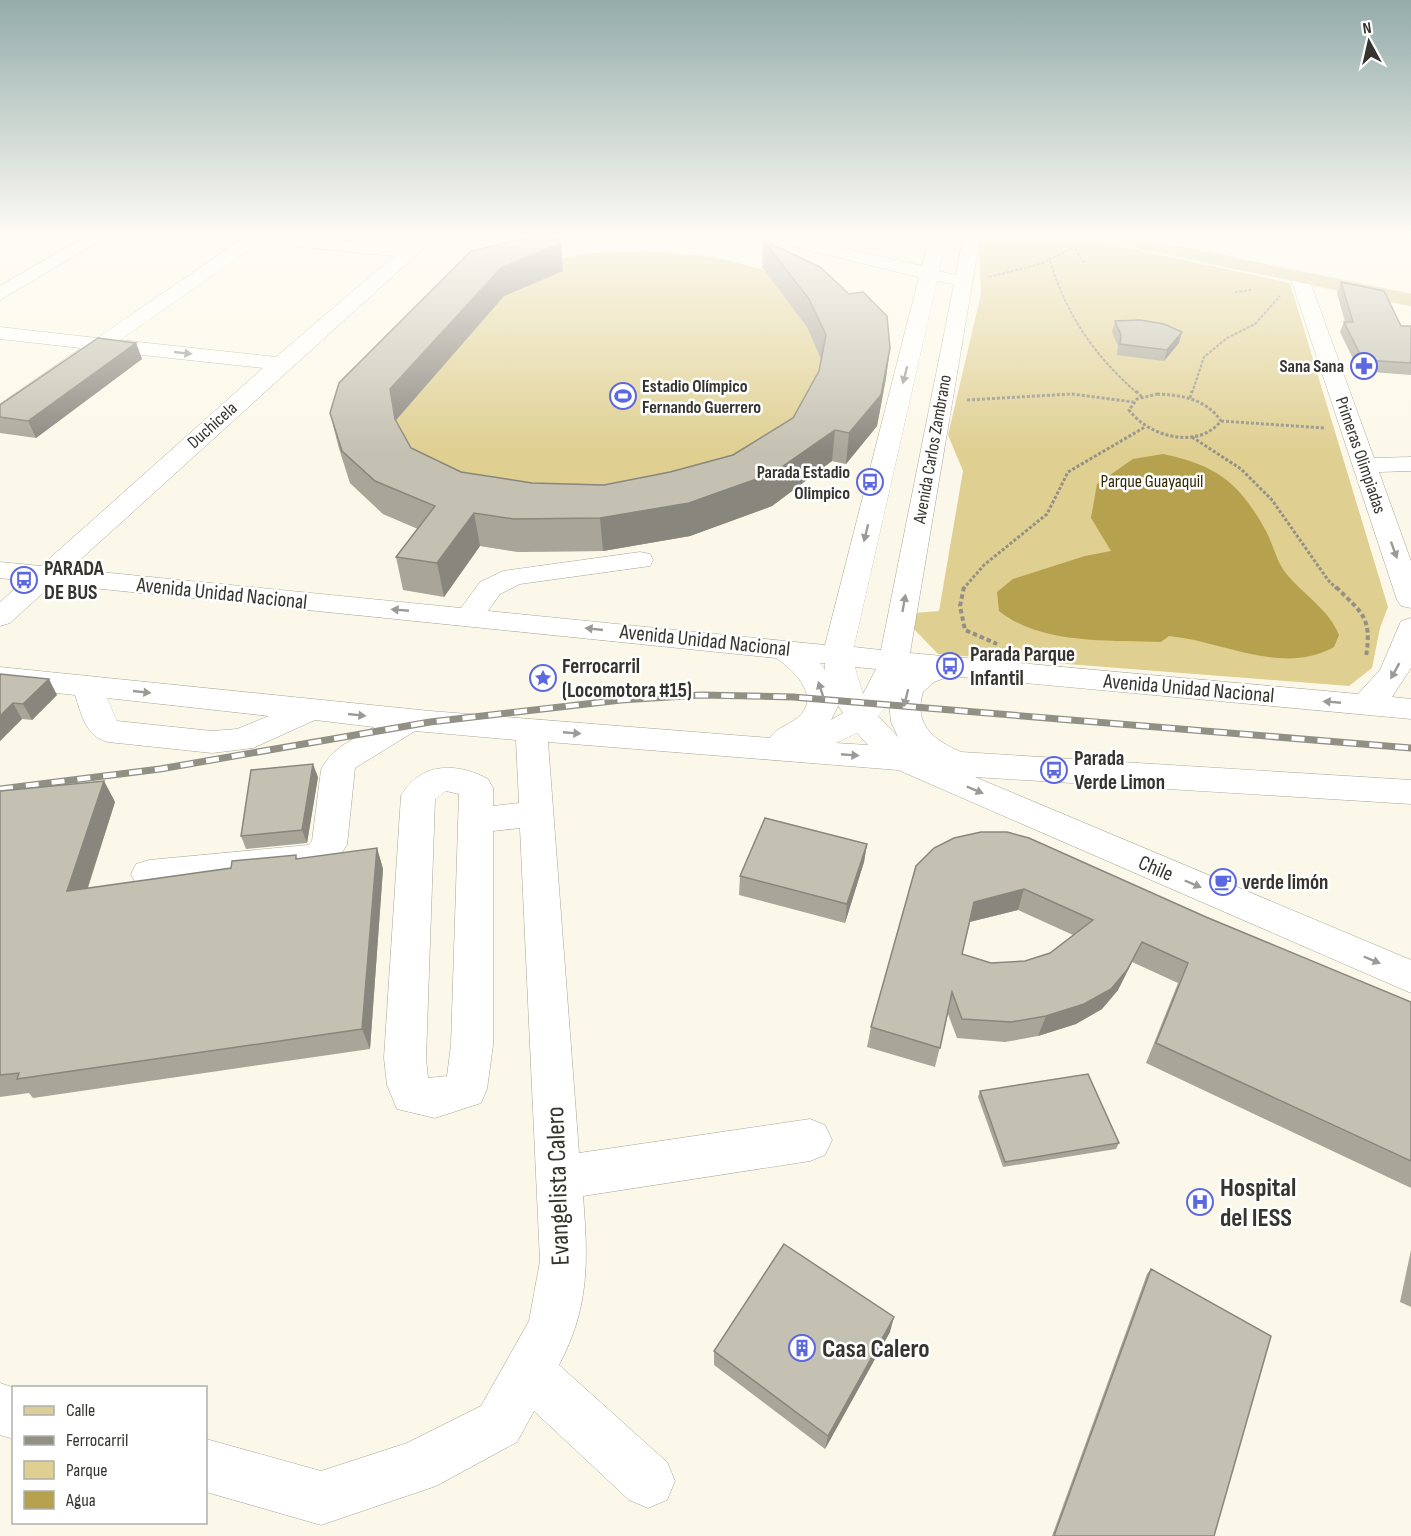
<svg xmlns="http://www.w3.org/2000/svg" width="1411" height="1536" viewBox="0 0 1411 1536" font-family="'Sofia Sans Condensed',sans-serif">
	<rect width="100%" height="100%" fill="#fcf8e9"/>
	<!-- green -->
	<path fill="#dfcf91" d="M985,237H1079L1290,283L1388,607L1380,628L1372,668L1349,686L938,654L914,629L916,613L939,611L963,471L948,435L981,294L979,241Z
		M648,251L715,257L772,272L818,295L846,464L832,461L772,506L690,536L603,551L518,552L444,540L383,514L350,483L338,445L346,414L553,259L593,253Z"/>
	<!-- water -->
	<path fill="#b6a14e" d="M1163,454C1216,465 1239,482 1266,531C1273,544 1276,560 1285,572C1302,594 1329,609 1339,635L1334,647C1282,676 1223,641 1169,636L1161,642C1110,640 1041,645 999,611L997,592L1013,579L1085,556L1111,551L1091,518L1097,484L1133,459Z"/>
	<g fill="none" stroke-linecap="round" stroke-linejoin="round">
		<defs>
			<path id="minor" d="M85,237H106L0,300V286Z
				M245,237H305L406,246L417,237H436L70,569L461,608L480,582L503,571L640,552L650,554L653,560L650,566L520,584L500,594L488,611L825,645L919,277L769,241L766,237H795L922,266L930,237H946L939,271L956,275L963,237H980L910,653L1358,694L1380,670L1401,621L1411,618V668L1392,697L1411,699V719L950,676L934,682L923,692C913,725 934,740 961,752L1411,780V804L975,777L1411,960V993L898,770L548,742L579,1153L810,1119L825,1125L832,1140L825,1155L810,1161L583,1196C588,1259 590,1307 559,1365L667,1462L675,1481L667,1500L648,1508L629,1500L534,1411L517,1442L436,1486L321,1525L206,1492V1439L321,1471L407,1443L481,1406L529,1321L540,1261L520,828L493,831V1045L487,1089L481,1103L435,1118L397,1109L387,1085L384,1058L401,796C420,762 457,762 488,779L493,788V806L519,803L516,740L415,731L355,768L347,845L333,865L304,874L149,888L136,884L131,874L136,864L149,860L308,845L312,841L321,770C332,747 353,740 374,727L315,720L253,748L212,753L108,742C85,736 82,715 75,695L0,687V667L430,711L770,738C776,728 784,727 793,721C824,701 798,673 776,658L53,584L10,623L0,626V602L24,581L0,578V562L41,566L263,368L105,351L8,419L0,421V404L81,348L0,339V327L97,338ZM259,243L394,256L276,357L120,340ZM937,281L954,284L881,650L854,647ZM820,663H825V670ZM855,667L876,669L863,694ZM107,698L269,716L237,729L212,731L117,721ZM889,703L891,722L898,737L878,716ZM838,705L843,713L831,720L838,706ZM857,733L868,745L836,743ZM446,791L459,794L451,1045L447,1076L428,1078L426,1058L435,799Z
				M1176,237H1202L1232,246L1235,250L1226,255L1179,241Z
				M1299,270L1308,276L1374,458L1411,457V471L1379,472L1411,561V608L1401,606L1397,600L1290,276Z
				M0,1383L15,1388L14,1439L0,1435Z"/>
			<path id="major" d="M1100,237H1132L1411,294V306L1109,242Z"/>
		</defs>
		<!-- minor casing -->
		<use href="#minor" stroke="#a8a496" stroke-width="1"/>
		<!-- major casing -->
		<use href="#major" stroke="#dbdad9" stroke-width="1"/>
		<!-- path-far2 -->
		<path stroke="#939086" stroke-width="2" stroke-dasharray="3 1.5" stroke-linecap="butt" d="M1075,249L1085,264
			M1050,261C1067,316 1094,355 1137,393
			M989,277L1040,264L1088,240
			M1235,292L1251,290
			M1192,393L1204,357L1227,338L1255,324L1280,296"/>
		<!-- path-far1 -->
		<path stroke="#939086" stroke-width="3" stroke-dasharray="3 2" stroke-linecap="butt" d="M1136,391L1142,397
			M1157,394C1182,395 1206,399 1221,421C1198,450 1149,437 1129,410L1137,399Z
			M1190,398L1192,391
			M967,400L1072,394L1133,402
			M1221,421L1325,428
			M1192,437L1241,469L1272,500L1328,580L1337,589
			M963,589L984,565L1047,514L1068,472L1145,427"/>
		<!-- path -->
		<path stroke="#939086" stroke-width="4" stroke-dasharray="4.5 3" stroke-linecap="butt" d="M964,587L960,606L965,630L997,644
			M1336,587C1363,614 1372,617 1366,657"/>
		<!-- minor -->
		<use href="#minor" fill="#fff" fill-rule="evenodd"/>
		<!-- major -->
		<use href="#major" fill="#dcce99" fill-rule="evenodd"/>
		<defs>
			<path id="rail" d="M0,789L160,769L430,722L621,700L701,695L793,697L1411,748"/>
		</defs>
		<!-- rail casing -->
		<use href="#rail" stroke="#928f85" stroke-width="7"/>
		<!-- rail -->
		<use href="#rail" stroke="#fff" stroke-width="4.5" stroke-dasharray="13" stroke-linecap="butt"/>
	</g>
	<!-- wall -->
	<path fill="#a9a699" fill-rule="evenodd" d="M763,240L890,348L886,378L877,426L846,464L832,461L772,506L690,536L603,551L518,552L480,546L444,597L403,590L396,557L418,529L383,514L350,483L338,445L330,413L561,243L563,271L504,296L396,420L397,423L411,448L461,472L532,483L604,485L670,472L733,455L793,418L819,371L821,359L807,327L762,267Z
		M1341,282L1401,326H1411V375L1359,371L1340,332L1344,322H1345L1337,293Z
		M1115,321L1179,343L1164,361L1117,355L1118,346L1112,332Z
		M136,343L142,359L36,438L0,433V405Z
		M0,674L57,695L32,720L22,719L0,741Z
		M318,777L307,843L246,849L241,836Z
		M104,781L115,802L88,888L377,848L383,869L370,1049L33,1098L29,1093L0,1097V791Z
		M867,844L864,862L845,923L739,895L740,876Z
		M916,866L1206,917L1411,1002V1188L1146,1063L1178,983L1132,962L1118,990L1102,1009L1076,1024L1038,1036L1005,1042L957,1038L948,1014L935,1067L867,1047L871,1027ZM1018,910L1073,935L1050,953L1025,961L991,963L962,954L970,922Z
		M980,1091L1119,1143L1116,1149L1003,1167L978,1097Z
		M1411,1250V1307L1400,1302Z
		M1151,1269L1214,1536H1052L1147,1274Z
		M890,1332L825,1449L714,1365V1351Z"/>
	<!-- shaded-wall -->
	<path fill="#89877d" d="M561,243L563,271L504,296L396,420L401,450L395,419L390,389L501,268Z
		M1182,332L1179,343L1164,361L1167,350Z
		M136,343L142,359L36,438L28,421Z
		M890,348L886,378L877,426L846,464L849,433Z
		M835,430L832,461L772,506L690,536L603,551L600,518Z
		M474,513L480,546L444,597L437,563Z
		M49,679L57,695L32,720L23,704Z
		M13,703L22,719L0,741V716Z
		M313,764L318,777L307,843L302,830Z
		M104,781L115,802L80,911L67,891Z
		M867,844L864,862L845,923L847,904Z
		M377,848L383,869L370,1049L362,1029Z
		M1024,889L1018,910L969,922L974,902Z
		M1142,942L1118,990L1102,1009L1076,1024L1038,1036L1046,1016Z
		M894,1317L890,1332L825,1449L828,1436Z"/>
	<!-- building -->
	<path fill="#c4c1b2" stroke="#89877d" stroke-width="1.5" fill-rule="evenodd" d="M531,237H558L561,243L501,268L390,389L395,419L411,448L461,472L532,483L604,485L670,472L733,455L793,418L819,371L826,335L809,299L763,240L820,267L849,294L863,292L887,316L890,348L881,395L849,433L835,430L773,473L689,503L600,518L514,519L474,513L437,563L396,557L435,506L375,481L342,451L330,413L339,383L471,251Z
		M1341,282L1384,291L1401,326H1411V363L1363,360L1344,322H1353Z
		M1140,320L1164,324L1182,332L1167,350L1120,344L1121,335L1115,321Z
		M98,338L136,343L28,421L0,417V405Z
		M0,674L49,679L23,704L13,703L0,716Z
		M313,764L302,830L241,836L251,770Z
		M104,781L67,891L231,868L232,861L296,855V859L377,848L362,1029L17,1079L19,1073L0,1075V791Z
		M765,818L867,844L847,904L740,876Z
		M981,832H1007L1029,838L1206,917L1411,1002V1161L1156,1043L1188,963L1142,942L1127,970L1111,989L1084,1004L1046,1016L1011,1022L962,1019L952,992L940,1048L871,1027L916,866L934,848L954,838ZM1024,889L1093,920L1050,953L1025,961L991,963L962,954L974,902Z
		M1088,1074L1119,1143L1005,1162L980,1091Z
		M784,1244L894,1317L828,1436L714,1351Z
		M1151,1269L1271,1336L1214,1536H1054Z"/>
	<!-- one-way arrows -->
	<defs><path id="oneway-solid" d="M-6-.8H1V-3.2L6.5 0L1 3.2V.8H-6Z" transform="scale(1.5)"/></defs>
	<g fill="#9a9a96">
		<use href="#oneway-solid" transform="translate(183 353) rotate(6)"/>
		<use href="#oneway-solid" transform="translate(905 375) rotate(104)"/>
		<use href="#oneway-solid" transform="translate(866 533) rotate(104)"/>
		<use href="#oneway-solid" transform="translate(1394 550) rotate(70)"/>
		<use href="#oneway-solid" transform="translate(904 603) rotate(-80)"/>
		<use href="#oneway-solid" transform="translate(400 610) rotate(-175)"/>
		<use href="#oneway-solid" transform="translate(594 629) rotate(-174)"/>
		<use href="#oneway-solid" transform="translate(1395 671) rotate(119)"/>
		<use href="#oneway-solid" transform="translate(821 690) rotate(-108)"/>
		<use href="#oneway-solid" transform="translate(142 692) rotate(6)"/>
		<use href="#oneway-solid" transform="translate(906 698) rotate(104)"/>
		<use href="#oneway-solid" transform="translate(1332 702) rotate(-175)"/>
		<use href="#oneway-solid" transform="translate(357 715) rotate(6)"/>
		<use href="#oneway-solid" transform="translate(572 733) rotate(5)"/>
		<use href="#oneway-solid" transform="translate(850 755) rotate(5)"/>
		<use href="#oneway-solid" transform="translate(975 790) rotate(23)"/>
		<use href="#oneway-solid" transform="translate(1193 884) rotate(23)"/>
		<use href="#oneway-solid" transform="translate(1372 960) rotate(23)"/>
	</g>
	<!-- sky -->
	<linearGradient id="sky" x2="0" y2="1"><stop stop-color="#94acaa"/><stop offset="0.52" stop-color="#fefcf5"/><stop offset="1" stop-color="#fefcf5" stop-opacity="0"/></linearGradient>
	<rect width="1411" height="452" fill="url(#sky)"/>
	<!-- icons -->
	<defs>
		<symbol id="pharmacy-ring" viewBox="-11 -11 22 22"><circle r="9.5" fill="#fff" stroke="#5c68df" stroke-width="1.5"/><path d="M-2-6h4v4h4v4h-4v4h-4v-4h-4v-4h4Z" fill="#5c68df"/></symbol>
		<symbol id="stadium-ring" viewBox="-11 -11 22 22"><circle r="9.5" fill="#fff" stroke="#5c68df" stroke-width="1.5"/><path d="M0-5a6.5 5 0 1 0 0 10a6.5 5 0 1 0 0-10ZM-3.5-1.8h7v3.6h-7Z" fill="#5c68df"/></symbol>
		<symbol id="bus-ring" viewBox="-11 -11 22 22"><circle r="9.5" fill="#fff" stroke="#5c68df" stroke-width="1.5"/><path d="M-5-6H5V4H4V6H2V4H-2V6H-4V4H-5ZM-3.5-4V0h7V-4ZM-3.5 1.2v1.5H-2V1.2ZM2 1.2v1.5H3.5V1.2Z" fill="#5c68df"/></symbol>
		<symbol id="sight-ring" viewBox="-11 -11 22 22"><circle r="9.5" fill="#fff" stroke="#5c68df" stroke-width="1.5"/><path d="M0-6L1.8-2.2L6-1.7L2.9 1.2L3.7 5.4L0 3.3L-3.7 5.4L-2.9 1.2L-6-1.7L-1.8-2.2Z" fill="#5c68df"/></symbol>
		<symbol id="cafe-ring" viewBox="-11 -11 22 22"><circle r="9.5" fill="#fff" stroke="#5c68df" stroke-width="1.5"/><path d="M-5.5-4.5H6V0H3Q3 3.5 0 3.5H-2.5Q-5.5 3.5-5.5 0ZM3-3.2v2h1.7v-2ZM-6 4.5H4V6H-6Z" fill="#5c68df"/></symbol>
		<symbol id="hospital-ring" viewBox="-11 -11 22 22"><circle r="9.5" fill="#fff" stroke="#5c68df" stroke-width="1.5"/><path d="M-5-5h3v3.5h4V-5h3V5h-3V1.5h-4V5h-3Z" fill="#5c68df"/></symbol>
		<symbol id="building-ring" viewBox="-11 -11 22 22"><circle r="9.5" fill="#fff" stroke="#5c68df" stroke-width="1.5"/><path d="M-4-6H4V6H1V3H-1V6H-4ZM-2.5-4.3h1.7v1.8h-1.7ZM.8-4.3h1.7v1.8H.8ZM-2.5-1h1.7V.8h-1.7ZM.8-1h1.7V.8H.8Z" fill="#5c68df"/></symbol>
	</defs>
	<g fill-rule="evenodd">
		<use href="#pharmacy-ring" x="1349" y="351" width="30" height="30"/>
		<use href="#stadium-ring" x="608" y="381" width="30" height="30"/>
		<use href="#bus-ring" x="855" y="467" width="30" height="30"/>
		<use href="#bus-ring" x="9" y="565" width="30" height="30"/>
		<use href="#bus-ring" x="935" y="651" width="30" height="30"/>
		<use href="#sight-ring" x="528" y="663" width="30" height="30"/>
		<use href="#bus-ring" x="1039" y="755" width="30" height="30"/>
		<use href="#cafe-ring" x="1208" y="867" width="30" height="30"/>
		<use href="#hospital-ring" x="1185" y="1187" width="30" height="30"/>
		<use href="#building-ring" x="787" y="1333" width="30" height="30"/>
	</g>
	<g text-anchor="middle" stroke-width="5" stroke-linejoin="round" paint-order="stroke">
		<!-- far-poi labels -->
		<g font-size="18" font-weight="bold" fill="#35342e" stroke="#fff" text-anchor="end">
			<text x="1344" y="372">Sana Sana</text>
			<text x="642" y="392" text-anchor="start">Estadio Olímpico<tspan x="642" dy="21">Fernando Guerrero</tspan></text>
			<text x="850" y="478">Parada Estadio<tspan x="850" dy="21">Olimpico</tspan></text>
		</g>
		<!-- far-street labels -->
		<g font-size="18" fill="#35342e" stroke="#fff">
			<text transform="translate(212 425) rotate(-42)" y="6">Duchicela</text>
			<text transform="translate(932 449) rotate(-80)" y="6">Avenida Carlos Zambrano</text>
			<text transform="translate(1361 455) rotate(71)" y="6">Primeras Olimpiadas</text>
		</g>
		<!-- far-park labels -->
		<g font-size="18" fill="#332a05" stroke="#fff">
			<text x="1152" y="487">Parque Guayaquil</text>
		</g>
		<!-- poi labels -->
		<g font-size="21" font-weight="bold" fill="#35342e" stroke="#fff" text-anchor="start">
			<text x="44" y="575">PARADA<tspan x="44" dy="24">DE BUS</tspan></text>
			<text x="970" y="661">Parada Parque<tspan x="970" dy="24">Infantil</tspan></text>
			<text x="562" y="673">Ferrocarril<tspan x="562" dy="24">(Locomotora #15)</tspan></text>
			<text x="1074" y="765">Parada<tspan x="1074" dy="24">Verde Limon</tspan></text>
			<text x="1242" y="889">verde limón</text>
		</g>
		<!-- street labels -->
		<g font-size="21" fill="#35342e" stroke="#fff">
			<text transform="translate(222 593) rotate(6)" y="7">Avenida Unidad Nacional</text>
			<text transform="translate(705 640) rotate(6)" y="7">Avenida Unidad Nacional</text>
			<text transform="translate(1189 688) rotate(5)" y="7">Avenida Unidad Nacional</text>
			<text transform="translate(1156 868) rotate(23)" y="7">Chile</text>
		</g>
		<!-- near-street labels -->
		<g font-size="26" fill="#35342e" stroke="#fff">
			<text transform="translate(557 1186) rotate(-92)" y="9">Evangelista Calero</text>
		</g>
		<!-- near-poi labels -->
		<g font-size="26" font-weight="bold" fill="#35342e" stroke="#fff" text-anchor="start">
			<text x="1220" y="1196">Hospital<tspan x="1220" dy="30">del IESS</tspan></text>
			<text x="822" y="1357">Casa Calero</text>
		</g>
	</g>
	<!-- legend -->
	<rect x="12" y="1386" width="195" height="138" fill="#ffffff" stroke="#aeaeab" stroke-width="1.5"/>
	<rect x="24" y="1406" width="30" height="9" fill="#dcce99" stroke="#aeaeab" stroke-width="1.5"/>
	<text x="66" y="1416" font-size="18" fill="#35342e">Calle</text>
	<rect x="24" y="1436" width="30" height="9" fill="#928f85" stroke="#aeaeab" stroke-width="1.5"/>
	<text x="66" y="1446" font-size="18" fill="#35342e">Ferrocarril</text>
	<rect x="24" y="1461" width="30" height="18" fill="#dfcf91" stroke="#aeaeab" stroke-width="1.5"/>
	<text x="66" y="1476" font-size="18" fill="#35342e">Parque</text>
	<rect x="24" y="1491" width="30" height="18" fill="#b6a14e" stroke="#aeaeab" stroke-width="1.5"/>
	<text x="66" y="1506" font-size="18" fill="#35342e">Agua</text>
	<!-- north arrow -->
	<g transform="translate(1369 42) rotate(352)" stroke="#ffffff" stroke-width="4.5" paint-order="stroke">
	<path d="M0-4.5L10 22L0 15L-10 22Z" fill="#35342e"/>
	<text y="-9" font-size="16" font-weight="bold" text-anchor="middle" fill="#35342e">N</text>
	</g>
</svg>
